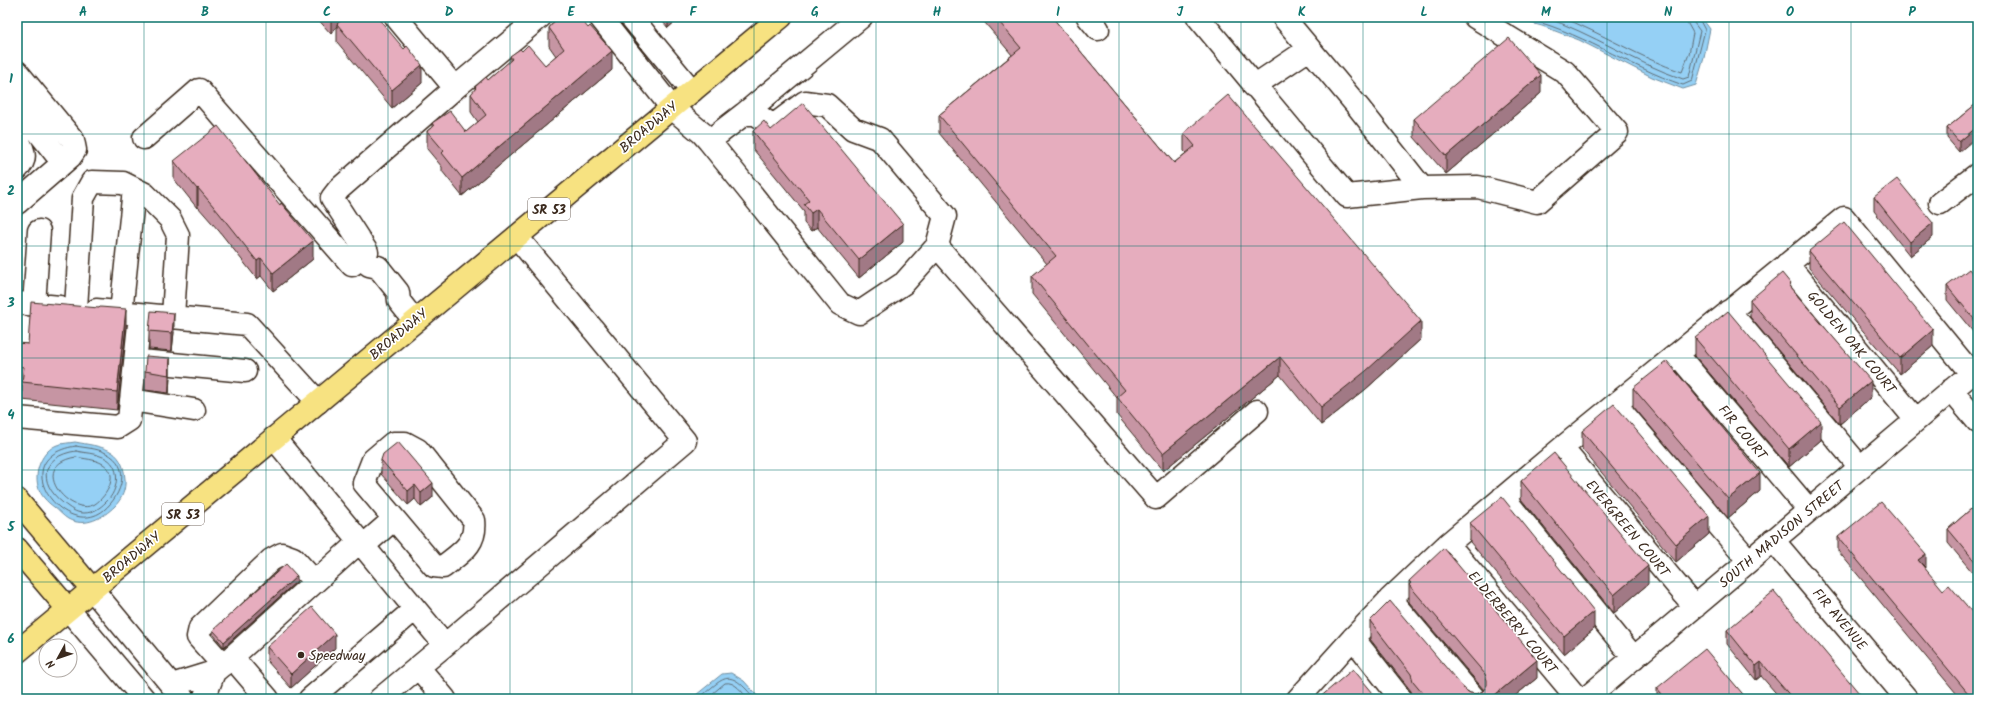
<svg xmlns="http://www.w3.org/2000/svg" width="1995" height="716" viewBox="0 0 1995 716" font-family="Kalam,sans-serif">
	<rect width="100%" height="100%" fill="#fff"/>
	<filter id="ink" filterUnits="userSpaceOnUse"><feTurbulence type="fractalNoise" baseFrequency=".025" numOctaves="2"/><feDisplacementMap in="SourceGraphic" scale="8" xChannelSelector="R" yChannelSelector="G"/><feConvolveMatrix kernelMatrix="1 2 1 2 8 2 1 2 1" color-interpolation-filters="sRGB"/></filter>
	<g filter="url(#ink)">
		<!-- water -->
		<path fill="#95d0f5" stroke="#718e9f" d="M1509,17H1701L1710,29L1704,58L1696,85L1683,89L1652,77L1579,40L1542,26Z
			M75,442C101,447 123,447 125,479C126,489 122,499 115,506C103,518 85,528 68,519C63,516 59,511 54,507C47,502 40,495 38,486C34,471 42,451 57,445C63,443 70,443 75,442Z
			M731,673L744,681L760,699H691L722,674Z"/>
		<g fill="none" stroke-linecap="round" stroke-linejoin="round">
			<!-- shore -->
			<path stroke="#5f6c74" stroke-width="1" d="M1520,17C1579,30 1627,66 1683,85L1692,81L1705,30L1698,17
				M1544,17C1592,33 1635,63 1683,79L1689,77L1700,31L1694,23L1693,17
				M1561,17C1602,33 1640,58 1682,72L1689,54L1693,33L1688,24L1687,17
				M76,446C85,448 97,448 106,453C132,466 122,495 104,510C65,542 2,457 76,446Z
				M76,451C84,453 95,453 103,457C122,464 119,491 106,502C100,508 93,513 84,513C75,513 70,508 63,503C37,482 41,456 76,451Z
				M76,457C84,459 95,459 103,464C120,474 107,496 95,504C71,519 25,465 76,457Z
				M698,699C726,676 728,667 755,699
				M706,699L725,683C735,681 742,692 748,699"/>
			<defs>
				<path id="minor" d="M396,17L455,88L540,17
					M600,17L672,108L702,133L709,141L840,304L859,313L904,283L937,246L945,216L880,139L853,129L827,105L805,102L773,126L756,114H744L709,141
					M631,17L692,91
					M1088,17L1098,29
					M1198,17L1347,196L1422,188
					M1283,17L1359,108L1422,188L1478,187L1537,202L1617,132L1565,72L1475,17
					M17,72L73,140L75,150L70,157L17,203
					M1254,86L1309,49
					M17,105L63,163
					M744,114L861,17
					M144,138L199,90L352,265L361,257L369,265L378,267L398,292L399,301L414,320
					M17,139C24,149 28,159 17,169
					M1940,203L1978,174
					M937,246L1156,498L1257,411
					M361,257L367,252L332,198L339,189L455,88
					M1787,264L1916,420
					M17,303L60,307
					M34,305L39,231
					M76,308L83,198L92,182L123,183L145,194L170,219L178,235L173,317
					M96,310L247,324L318,402
					M1729,311L1860,467
					M121,313L134,189
					M1677,354L1809,510
					M141,361L245,371
					M1951,390L1978,422
					M131,400L194,410
					M1616,405L1749,561
					M17,418L118,427L129,420L140,315
					M274,438L445,645L380,699
					M393,443H405L418,450L474,520C477,545 460,553 443,567L434,566L364,483L373,460Z
					M1562,448L1695,607
					M1503,497L1634,658
					M1773,540L1907,699
					M1448,544L1578,699
					M363,546L394,519
					M92,589L183,699
					M1390,599L1475,699
					M68,609L144,699
					M1353,638L1401,699
					M445,645L685,441L517,237
					M232,657L359,542
					M223,665L198,637L200,628L271,560L282,554L293,558L315,582
					M418,667L445,699
					M172,685L214,672L232,657L268,699
					M204,699L214,672
					M310,699L415,609
					M1298,699L1353,638L1390,599L1448,544L1562,448L1844,218L1971,373
					M1585,699L1978,368"/>
				<path id="major" d="M17,500L92,589
					M17,549L68,609
					M17,652L781,17"/>
			</defs>
			<!-- minor casing -->
			<use href="#minor" stroke="#3b2a1e" stroke-width="25"/>
			<!-- major casing -->
			<use href="#major" stroke="#3b2a1e" stroke-width="25"/>
			<!-- minor -->
			<use href="#minor" stroke="#fff" stroke-width="22"/>
			<!-- major -->
			<use href="#major" stroke="#f7e281" stroke-width="22"/>
		</g>
		<!-- wall -->
		<path fill="#c695a3" stroke="#3b2a1e" d="M316,17H343L340,21L382,23L422,83L392,108L337,42V26L331,34Z
			M659,17H680L668,28Z
			M980,17H1052L1174,163L1186,153L1184,151V133L1421,339L1366,389L1321,425L1280,375L1163,471L1117,415V398L1032,294V276L1047,264L939,133V115L1012,55Z
			M553,20L612,70L462,196L442,171V167L427,149V131L432,127V123L466,132L478,122L471,112V94L475,90V87L488,80L510,61V56L522,51L545,65L556,56L549,46V28L553,23Z
			M1541,93L1446,174L1414,137V119Z
			M1976,104L1959,152L1947,138V128Z
			M771,130L903,242L859,278L817,227L811,231L804,223V211L753,149V131Z
			M174,161L313,259L273,291L261,276L257,279L219,231L198,207L197,208L174,179Z
			M1874,197L1933,237L1910,256L1874,211Z
			M1809,251L1933,346L1900,374L1809,268Z
			M1978,280L1974,333L1947,300V286Z
			M1791,288L1871,397L1840,424L1750,317V300Z
			M99,308L126,327L117,410L22,400V385L17,384V343L28,344Z
			M149,331L174,332L172,351L149,349Z
			M1695,338L1821,440L1789,467L1695,356Z
			M170,358V376L169,393L145,390V371Z
			M1633,388L1760,491L1728,518L1633,406Z
			M1582,431L1709,534L1676,562L1582,449Z
			M381,460L433,497L421,507L415,499L408,505L381,474Z
			M1521,481L1648,584L1614,613L1521,499Z
			M1978,503V579L1948,543V529Z
			M1470,523L1594,629L1564,654L1470,542Z
			M1838,537L1925,568L1978,699H1961L1838,551Z
			M297,581L224,647L213,634V630Z
			M1409,581L1537,678L1511,699H1413L1411,691L1370,639V621L1470,693L1477,694L1484,690L1409,602Z
			M1727,630L1864,699H1781L1761,676L1756,680L1727,644Z
			M267,647L335,648L291,688L267,661Z
			M1657,688L1747,699H1657Z"/>
		<!-- shaded-wall -->
		<path fill="#a17985" stroke="#3b2a1e" d="M331,17H343L338,25L337,24V26L331,34Z
			M382,17V35L379,19Z
			M668,17H680L668,28Z
			M612,51V70L462,196V178Z
			M422,65V83L392,108V90Z
			M1541,75V93L1446,174V156Z
			M1978,126V136L1959,152V142Z
			M198,188V207L197,208V189Z
			M817,209V227L811,231V213Z
			M1933,223V237L1910,256V242Z
			M903,224V242L859,278V260Z
			M313,241V259L273,291V273Z
			M261,258V276L257,279V261Z
			M126,309V327L117,410V392Z
			M174,313V332L172,351V333Z
			M1978,316V329L1974,333V319Z
			M1421,321V339L1366,389L1321,425V407Z
			M1933,330V346L1900,374V358Z
			M1280,357V375L1163,471V453Z
			M170,358V376L169,393V375Z
			M1871,381V397L1840,424V407Z
			M1821,422V440L1789,467V449Z
			M1760,473V491L1728,518V499Z
			M433,483V497L421,507V493Z
			M415,485V499L408,505V491Z
			M1709,516V534L1676,562V544Z
			M1926,554V568L1918,560Z
			M1648,566V584L1614,613V595Z
			M297,576V581L224,647V642Z
			M1594,611V629L1564,654V636Z
			M335,634V648L291,688V674Z
			M1537,660V678L1511,699H1490Z
			M1761,662V676L1756,680V666Z"/>
		<!-- building -->
		<path fill="#e6adbe" stroke="#3b2a1e" d="M345,17H382L379,19L404,49L407,46L422,65L392,90L337,24Z
			M557,17H579L588,28L590,26L612,51L462,178L442,153L444,151L427,131L434,126L432,123L450,111L466,132L486,115L471,94L476,88L475,87L486,77L488,80L512,59L510,56L520,49L522,51L528,45L545,65L564,49L549,28L554,22L553,20Z
			M995,17H1052L1174,163L1195,146L1184,133L1228,95L1421,321L1366,371L1321,407L1280,357L1163,453L1117,397L1125,390L1032,276L1056,256L939,115L1021,48Z
			M1509,38L1541,75L1446,156L1414,119Z
			M803,103L903,224L859,260L817,209L811,213L804,204L809,200L753,131L764,121L771,130Z
			M1976,104L1978,106V126L1959,142L1947,128Z
			M218,126L280,205L281,203L313,241L273,273L261,258L257,261L219,213L198,188L197,189L174,161Z
			M1897,179L1933,223L1910,242L1874,197Z
			M1844,222L1933,330L1900,358L1809,251Z
			M1969,269L1978,280V316L1974,319L1947,286Z
			M1782,273L1791,284L1789,286L1871,381L1840,407L1750,300Z
			M31,302L99,308L100,307L126,309L117,392L22,382L24,367L17,366V343L28,344Z
			M151,311L174,313L172,333L149,331Z
			M1728,311L1821,422L1789,449L1695,338Z
			M146,356L170,358L169,375L145,371Z
			M1667,361L1760,473L1728,499L1633,388Z
			M1614,404L1709,516L1676,544L1582,431Z
			M398,442L433,483L421,493L415,485L408,491L381,460L383,454Z
			M1554,453L1648,566L1614,595L1521,481Z
			M1502,497L1594,611L1564,636L1470,523Z
			M1881,502L1926,554L1918,560L1943,590L1949,585L1978,619V699H1973L1838,537Z
			M1978,503V565L1948,529Z
			M1444,548L1537,660L1490,699H1428L1413,681L1411,674L1370,621L1390,601L1465,690L1470,693L1477,694L1483,691L1487,685V680L1485,674L1409,585L1411,583L1409,581Z
			M286,564L297,576L224,642L213,630Z
			M1774,591L1864,699H1793L1761,662L1756,666L1727,630Z
			M312,607L335,634L291,674L267,647Z
			M1705,649L1747,699H1666L1657,688Z
			M1353,669L1378,699H1318Z"/>
	</g>
	<!-- grid -->
	<path fill="none" stroke="#0f766e" stroke-width="1" stroke-opacity="0.55" d="M144,17V699M266,17V699M388,17V699M510,17V699M632,17V699M754,17V699M876,17V699M998,17V699M1119,17V699M1241,17V699M1363,17V699M1485,17V699M1607,17V699M1729,17V699M1851,17V699M17,134H1978M17,246H1978M17,358H1978M17,470H1978M17,582H1978"/>
	<!-- markers -->
	<circle fill="#3b2a1e" stroke="#fff" stroke-width="1.5" cx="301" cy="655" r="4"/>
	<g text-anchor="middle" stroke-width="3.5" stroke-linejoin="round" paint-order="stroke">
		<!-- shield labels -->
		<g fill="#fff" stroke="#766a62" stroke-width="1">
			<rect x="528" y="198" width="42" height="22" rx="3"/>
			<rect x="162" y="503" width="42" height="22" rx="3"/>
		</g>
		<g font-size="13" font-weight="bold" fill="#3b2a1e">
			<text x="549" y="214">SR 53</text>
			<text x="183" y="519">SR 53</text>
		</g>
		<!-- street labels -->
		<g font-size="14" fill="#3b2a1e" stroke="#fff">
			<text transform="translate(648 127) rotate(-40)" y="5">BROADWAY</text>
			<text transform="translate(398 334) rotate(-40)" y="5">BROADWAY</text>
			<text transform="translate(1852 342) rotate(50)" y="5">GOLDEN OAK COURT</text>
			<text transform="translate(1743 432) rotate(50)" y="5">FIR COURT</text>
			<text transform="translate(1628 528) rotate(50)" y="5">EVERGREEN COURT</text>
			<text transform="translate(1781 534) rotate(-40)" y="5">SOUTH MADISON STREET</text>
			<text transform="translate(131 557) rotate(-40)" y="5">BROADWAY</text>
			<text transform="translate(1840 619) rotate(50)" y="5">FIR AVENUE</text>
			<text transform="translate(1513 622) rotate(50)" y="5">ELDERBERRY COURT</text>
		</g>
		<!-- poi labels -->
		<g font-size="14" fill="#3b2a1e" stroke="#fff" text-anchor="start">
			<text x="309" y="660">Speedway</text>
		</g>
	</g>
	<!-- margin -->
	<rect width="1995" height="716" fill="none" stroke="#fff" stroke-width="44"/>
	<!-- north arrow -->
	<g transform="translate(58 658) rotate(230)"><circle r="19" fill="#ffffff" stroke="#b1aaa5"/>
	<path d="M0-3L7 15L0 10L-7 15Z" fill="#3b2a1e"/>
	<text y="-6" font-size="11" font-weight="bold" text-anchor="middle" fill="#3b2a1e">N</text>
	</g>
	<rect x="22" y="22" width="1951" height="672" fill="none" stroke="#0f766e" stroke-width="1.5"/>
	<g font-size="13" text-anchor="middle" font-weight="bold" fill="#0f766e">
		<text x="83" y="16">A</text>
		<text x="205" y="16">B</text>
		<text x="327" y="16">C</text>
		<text x="449" y="16">D</text>
		<text x="571" y="16">E</text>
		<text x="693" y="16">F</text>
		<text x="815" y="16">G</text>
		<text x="937" y="16">H</text>
		<text x="1058" y="16">I</text>
		<text x="1180" y="16">J</text>
		<text x="1302" y="16">K</text>
		<text x="1424" y="16">L</text>
		<text x="1546" y="16">M</text>
		<text x="1668" y="16">N</text>
		<text x="1790" y="16">O</text>
		<text x="1912" y="16">P</text>
		<text x="11" y="83">1</text>
		<text x="11" y="195">2</text>
		<text x="11" y="307">3</text>
		<text x="11" y="419">4</text>
		<text x="11" y="531">5</text>
		<text x="11" y="643">6</text>
	</g>
</svg>
